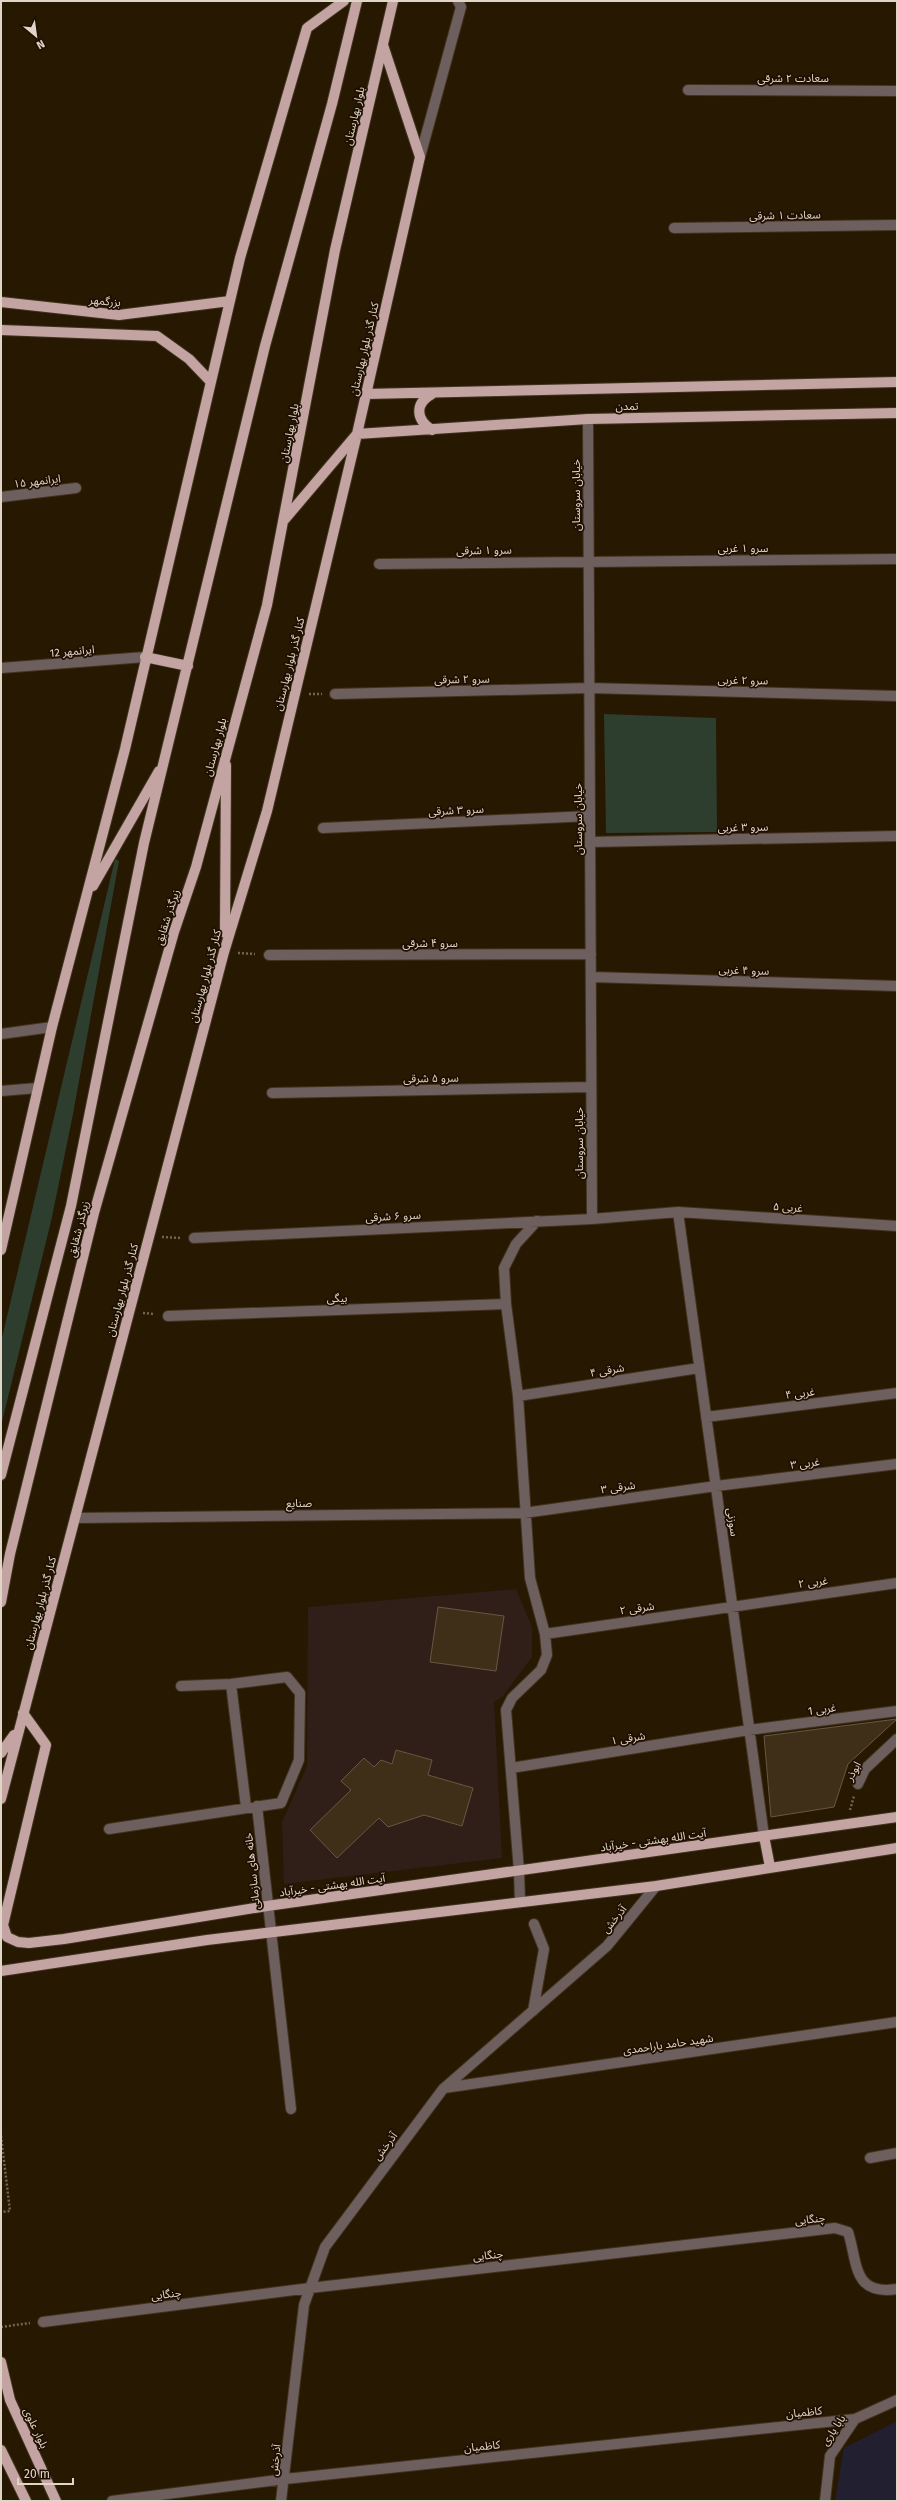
<svg xmlns="http://www.w3.org/2000/svg" width="898" height="2502" viewBox="0 0 898 2502" font-family="'Fira Sans','Noto Sans Arabic',sans-serif">
	<rect width="100%" height="100%" fill="#271802"/>
	<!-- education -->
	<path fill="#222030" d="M897,2421V2501H835L844,2448Z"/>
	<!-- medical -->
	<path fill="#301e19" d="M516,1589L532,1627V1657L503,1696L494,1702L502,1858L284,1884L282,1822L307,1766L308,1607Z"/>
	<!-- green -->
	<path fill="#2d3e2f" d="M604,714L716,718L717,832L606,833Z
		M115,859L119,861L73,1114L52,1217L1,1426V1342Z"/>
	<!-- building -->
	<path fill="#3f2f18" stroke="#69573f" d="M438,1607L504,1616L496,1671L430,1662Z
		M897,1719L848,1764L834,1807L771,1817L764,1736Z
		M396,1750L432,1760L428,1775L473,1788L462,1826L424,1815L388,1827L379,1818L337,1858L310,1830L351,1790L341,1781L364,1758L374,1767L381,1760L392,1764Z"/>
	<g fill="none" stroke-linecap="round" stroke-linejoin="round">
		<defs>
			<path id="minor" d="M688,90L897,91
				M420,157L461,7L458,1
				M674,228L897,225
				M588,419L592,1219
				M1,497L76,488
				M379,564L897,559
				M1,668L145,657
				M335,694L589,688L897,696
				M323,828L590,816
				M590,842L897,836
				M269,955L591,954
				M591,977L897,986
				M1,1034L52,1027
				M1,1091L37,1088
				M272,1093L591,1087
				M678,1212L764,1836
				M194,1238L592,1219L678,1212L897,1226
				M168,1316L506,1304
				M518,1396L699,1368
				M706,1417L897,1393
				M75,1518L524,1513L716,1486L897,1464
				M545,1634L897,1583
				M231,1684L246,1807
				M511,1768L749,1730L897,1711
				M858,1784L865,1769L897,1739
				M257,1806L291,2109
				M109,1829L281,1803L299,1760L300,1693L287,1677L231,1684L181,1686
				M520,1902L519,1871L506,1710L512,1698L541,1670L547,1655L545,1634L530,1578L518,1396L506,1304L504,1268L516,1244L537,1221
				M533,2011L544,1949L534,1924
				M444,2088L897,2022
				M870,2158L897,2153
				M43,2322L310,2288L835,2228L848,2232C858,2262 852,2296 897,2289
				M112,2501L285,2479L855,2419
				M281,2501L304,2305L325,2247L443,2089L607,1946L656,1886
				M825,2501L830,2456L855,2419L897,2400"/>
			<path id="major" d="M1,302L119,315L230,301
				M1,330L157,336L189,359L211,382
				M366,394L897,382
				M432,430C415,419 415,403 432,394
				M285,519L357,434L588,419L897,413
				M145,657L188,666
				M93,886L159,771
				M225,933L226,765
				M1,1250L52,1027L125,749L240,258L307,28L344,1
				M1,1475L71,1206L144,843L265,346L332,104L357,1
				M1,1602L10,1554L94,1213L174,932L196,867L267,605L335,250L393,1
				M23,1713L46,1745L3,1925L7,1937L18,1942L29,1943L64,1939L267,1906L897,1817
				M1,1753L14,1735
				M1,1799L224,952L267,811L357,434L420,157L383,45
				M764,1836L770,1867
				M1,1971L207,1940L656,1886L897,1848
				M1,2362L10,2400L56,2501
				M1,2450L26,2501"/>
		</defs>
		<!-- minor casing -->
		<use href="#minor" stroke="#41331e" stroke-width="12"/>
		<!-- major casing -->
		<use href="#major" stroke="#41331e" stroke-width="12"/>
		<!-- path -->
		<path stroke="#726553" stroke-width="2.5" stroke-dasharray="2 2" stroke-linecap="butt" d="M309,694H322
			M238,953L255,954
			M162,1237L181,1238
			M143,1313L154,1314
			M850,1810L854,1796
			M1,2136L10,2211L1,2212
			M1,2327L30,2323"/>
		<!-- minor -->
		<use href="#minor" stroke="#6e5f5f" stroke-width="10"/>
		<!-- major -->
		<use href="#major" stroke="#c3a4a3" stroke-width="10"/>
	</g>
	<g text-anchor="middle" stroke-width="3.5" stroke-linejoin="round" paint-order="stroke">
		<!-- street labels -->
		<g font-size="11" fill="#e0d6c8" stroke="#1e0f00">
			<text x="793" y="82">سعادت ۲ شرقی</text>
			<text transform="translate(354 116) rotate(-77)" y="4">بلوار بهارستان</text>
			<text transform="translate(785 215) rotate(-1)" y="4">سعادت ۱ شرقی</text>
			<text transform="translate(105 301) rotate(5)" y="4">بزرگمهر</text>
			<text transform="translate(364 349) rotate(-77)" y="4">کنار گذر بلوار بهارستان</text>
			<text transform="translate(627 406) rotate(-1)" y="4">تمدن</text>
			<text transform="translate(289 433) rotate(-79)" y="4">بلوار بهارستان</text>
			<text transform="translate(37 481) rotate(-7)" y="4">ایرانمهر ۱۵</text>
			<text transform="translate(576 495) rotate(-90)" y="4">خیابان سروستان</text>
			<text x="743" y="552">سرو ۱ غربی</text>
			<text transform="translate(484 550) rotate(-1)" y="4">سرو ۱ شرقی</text>
			<text transform="translate(72 651) rotate(-5)" y="4">ایرانمهر 12</text>
			<text transform="translate(289 664) rotate(-76)" y="4">کنار گذر بلوار بهارستان</text>
			<text transform="translate(462 679) rotate(-1)" y="4">سرو ۲ شرقی</text>
			<text transform="translate(743 680) rotate(1)" y="4">سرو ۲ غربی</text>
			<text transform="translate(215 747) rotate(-75)" y="4">بلوار بهارستان</text>
			<text transform="translate(456 810) rotate(-3)" y="4">سرو ۳ شرقی</text>
			<text transform="translate(578 819) rotate(-90)" y="4">خیابان سروستان</text>
			<text transform="translate(743 827) rotate(-1)" y="4">سرو ۳ غربی</text>
			<text transform="translate(167 917) rotate(-72)" y="4">زیرگذر شقایق</text>
			<text x="430" y="947">سرو ۴ شرقی</text>
			<text transform="translate(744 970) rotate(2)" y="4">سرو ۴ غربی</text>
			<text transform="translate(205 976) rotate(-75)" y="4">کنار گذر بلوار بهارستان</text>
			<text transform="translate(431 1078) rotate(-1)" y="4">سرو ۵ شرقی</text>
			<text transform="translate(579 1143) rotate(-90)" y="4">خیابان سروستان</text>
			<text transform="translate(788 1207) rotate(4)" y="4">غربی ۵</text>
			<text transform="translate(393 1216) rotate(-3)" y="4">سرو ۶ شرقی</text>
			<text transform="translate(78 1229) rotate(-76)" y="4">زیرگذر شقایق</text>
			<text transform="translate(122 1290) rotate(-75)" y="4">کنار گذر بلوار بهارستان</text>
			<text transform="translate(337 1298) rotate(-2)" y="4">بیگی</text>
			<text transform="translate(607 1370) rotate(-9)" y="4">شرقی ۴</text>
			<text transform="translate(800 1393) rotate(-7)" y="4">غربی ۴</text>
			<text transform="translate(805 1463) rotate(-7)" y="4">غربی ۳</text>
			<text transform="translate(618 1487) rotate(-8)" y="4">شرقی ۳</text>
			<text transform="translate(299 1503) rotate(-1)" y="4">صنایع</text>
			<text transform="translate(733 1522) rotate(82)" y="4">سوزنی</text>
			<text transform="translate(813 1582) rotate(-8)" y="4">غربی ۲</text>
			<text transform="translate(40 1603) rotate(-75)" y="4">کنار گذر بلوار بهارستان</text>
			<text transform="translate(637 1608) rotate(-8)" y="4">شرقی ۲</text>
			<text transform="translate(822 1709) rotate(-8)" y="4">غربی 1</text>
			<text transform="translate(628 1738) rotate(-9)" y="4">شرقی ۱</text>
			<text transform="translate(853 1771) rotate(-61)" y="4">ابوذر</text>
			<text transform="translate(653 1840) rotate(-8)" y="4">آیت الله بهشتی - خیرآباد</text>
			<text transform="translate(252 1871) rotate(-96)" y="4">خانه های سازمانی</text>
			<text transform="translate(332 1885) rotate(-8)" y="4">آیت الله بهشتی - خیرآباد</text>
			<text transform="translate(614 1919) rotate(-51)" y="4">آذرخش</text>
			<text transform="translate(668 2044) rotate(-8)" y="4">شهید حامد یاراحمدی</text>
			<text transform="translate(385 2146) rotate(-53)" y="4">آذرخش</text>
			<text transform="translate(810 2219) rotate(-6)" y="4">چنگایی</text>
			<text transform="translate(488 2255) rotate(-6)" y="4">چنگایی</text>
			<text transform="translate(166 2294) rotate(-7)" y="4">چنگایی</text>
			<text transform="translate(804 2412) rotate(-6)" y="4">کاظمیان</text>
			<text transform="translate(36 2428) rotate(65)" y="4">بلوار علوی</text>
			<text transform="translate(833 2430) rotate(-56)" y="4">بابا یاری</text>
			<text transform="translate(482 2446) rotate(-6)" y="4">کاظمیان</text>
			<text transform="translate(275 2460) rotate(-84)" y="4">آذرخش</text>
		</g>
	</g>
	<!-- border -->
	<rect width="898" height="2502" fill="none" stroke="#e0d6c8" stroke-width="4"/>
	<!-- north arrow -->
	<g transform="translate(36 36) rotate(151)" stroke="#1e0f00" stroke-width="3" paint-order="stroke">
	<path d="M0-3L7 15L0 10L-7 15Z" fill="#e0d6c8"/>
	<text y="-6" font-size="11" font-weight="bold" text-anchor="middle" fill="#e0d6c8">N</text>
	</g>
	<!-- scale -->
	<path d="M18 2478v6h55v-6" fill="none" stroke="#e0d6c8" stroke-width="2"/>
	<text x="24" y="2478" font-size="12" fill="#e0d6c8" stroke="#1e0f00" stroke-width="3" paint-order="stroke">20 m</text>
</svg>
